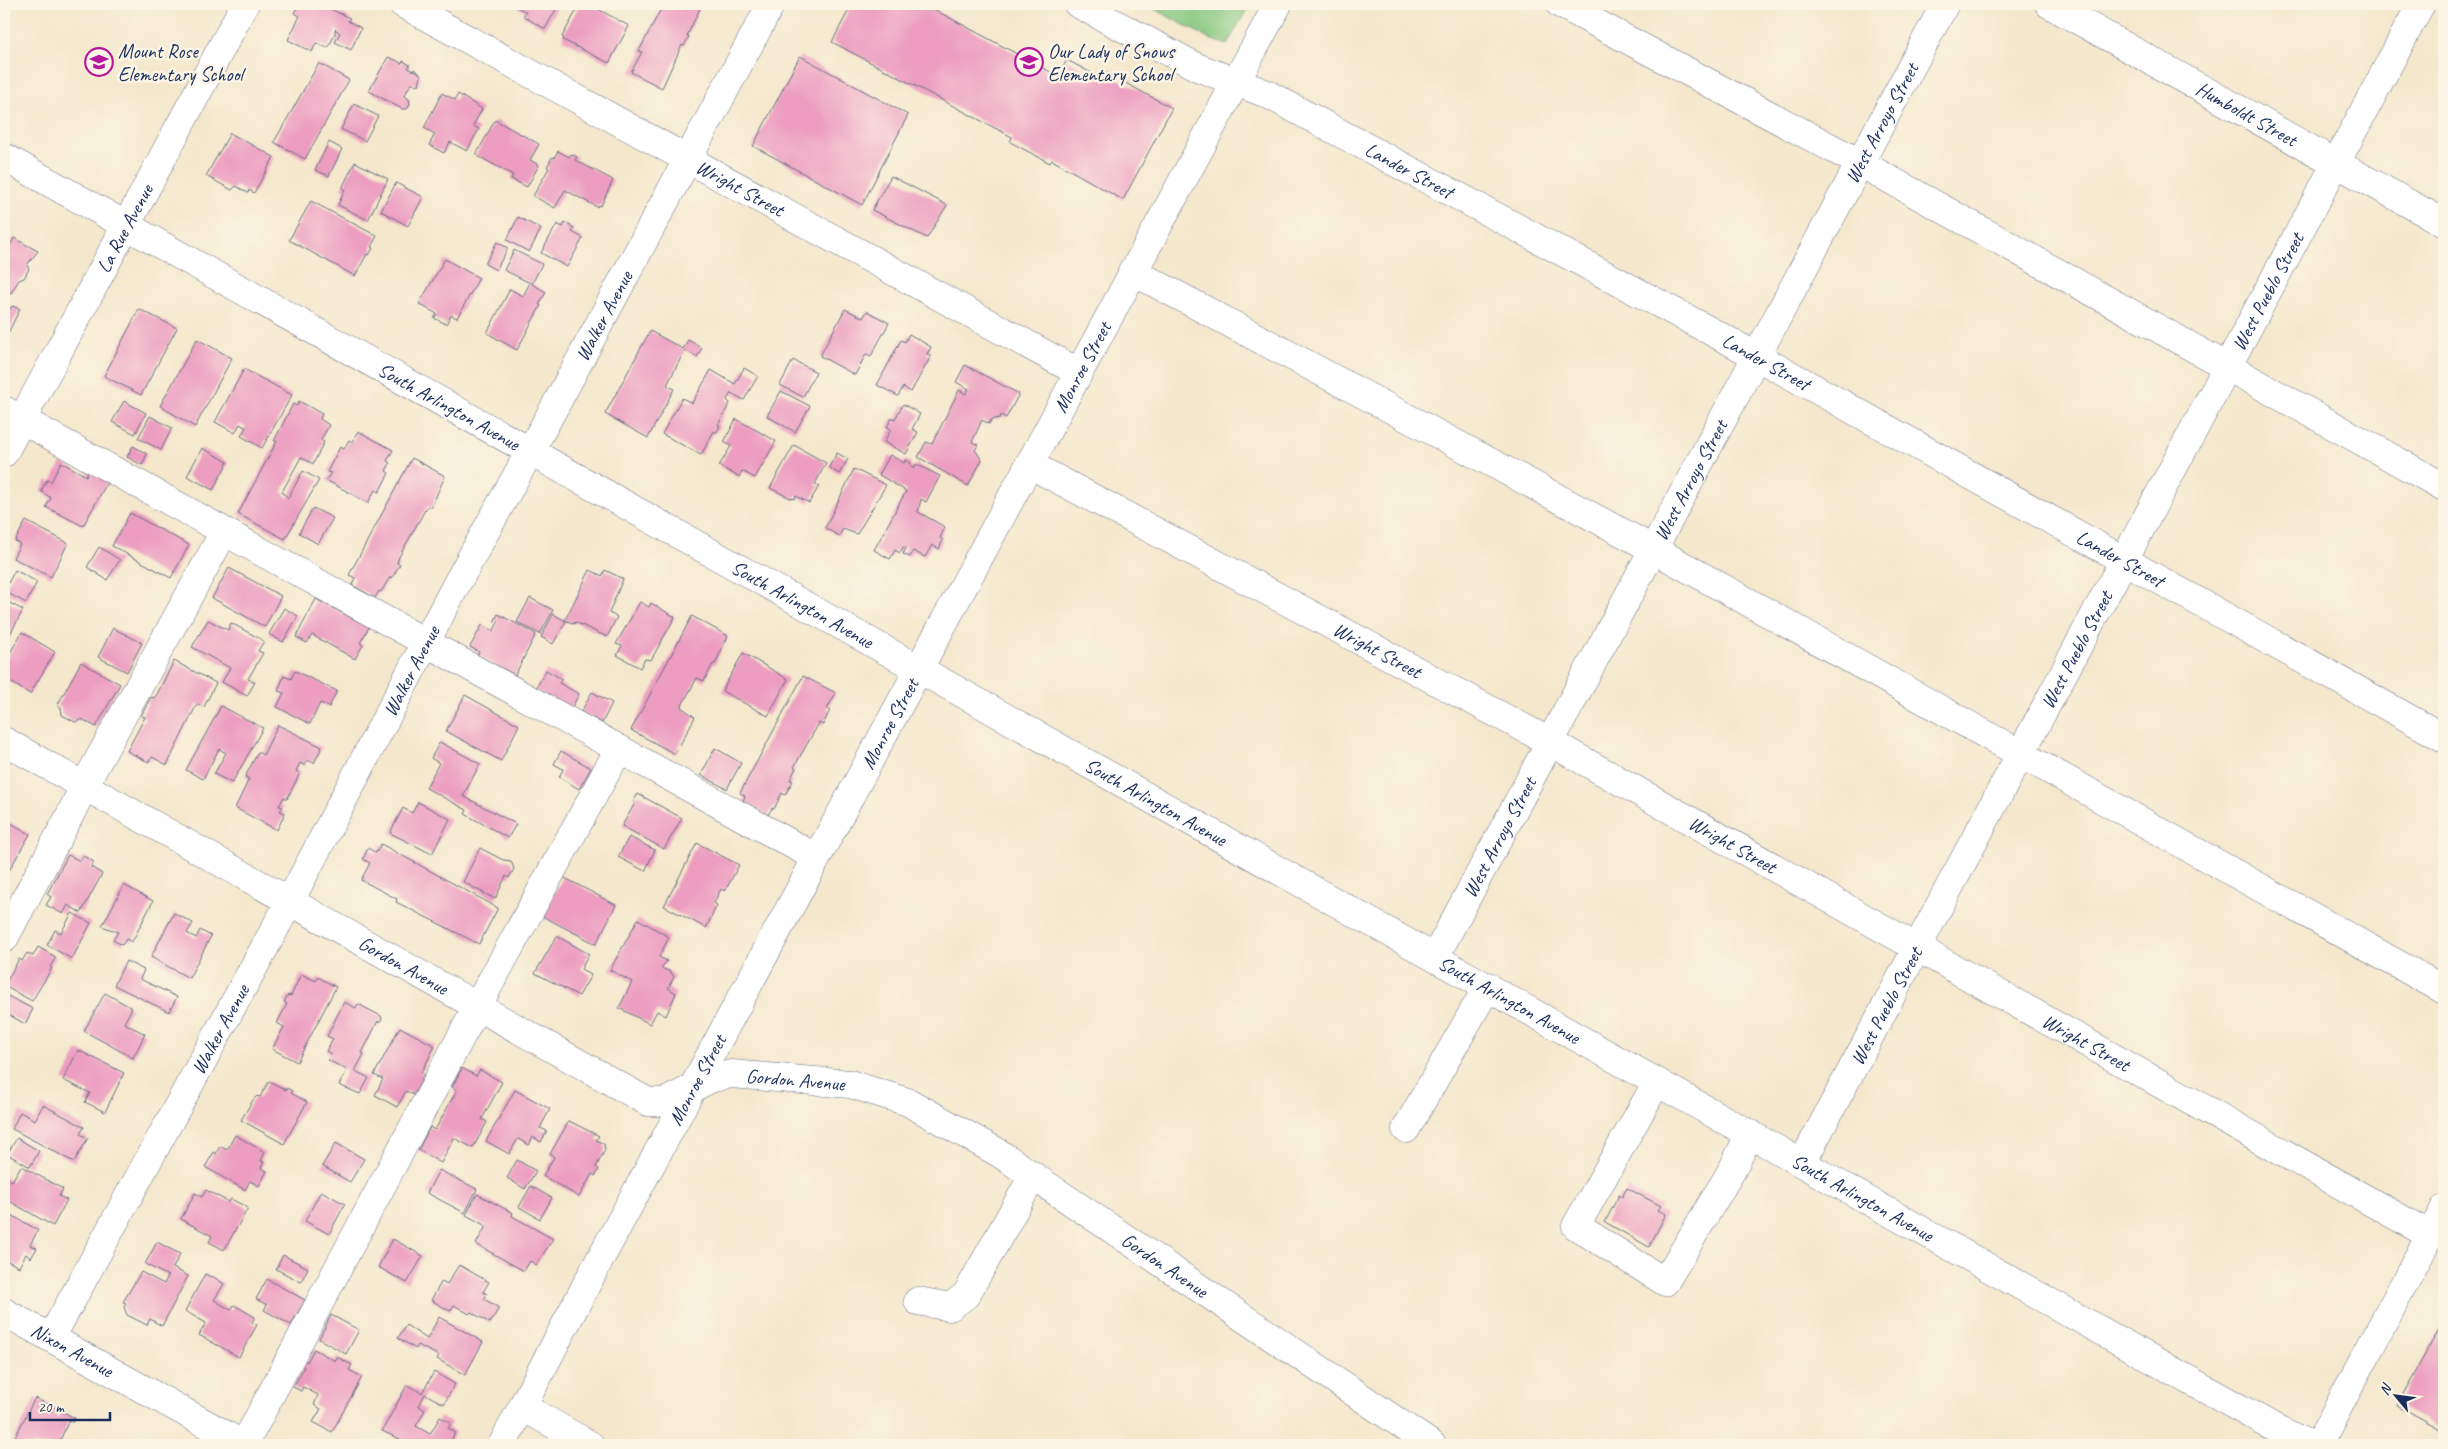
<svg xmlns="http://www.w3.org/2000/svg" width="2448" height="1449" viewBox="0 0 2448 1449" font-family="Caveat,sans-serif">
	<rect width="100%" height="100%" fill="#fcf5e5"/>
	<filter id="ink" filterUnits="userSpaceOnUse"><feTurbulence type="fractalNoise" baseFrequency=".02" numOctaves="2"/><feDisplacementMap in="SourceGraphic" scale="10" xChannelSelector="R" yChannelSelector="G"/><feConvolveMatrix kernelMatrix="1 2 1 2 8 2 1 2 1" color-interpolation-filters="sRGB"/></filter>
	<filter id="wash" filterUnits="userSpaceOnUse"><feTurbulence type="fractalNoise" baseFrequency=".0096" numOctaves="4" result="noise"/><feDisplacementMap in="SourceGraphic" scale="20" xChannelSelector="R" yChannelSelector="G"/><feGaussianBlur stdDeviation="1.12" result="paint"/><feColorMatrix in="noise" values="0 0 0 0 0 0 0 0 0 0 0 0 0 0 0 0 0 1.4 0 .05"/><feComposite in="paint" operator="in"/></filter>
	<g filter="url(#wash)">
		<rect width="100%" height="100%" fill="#f4e7cc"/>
		<!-- green -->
		<path fill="#87c880" stroke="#517c6f" d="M1145,4H1250L1227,45L1212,40Z"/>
		<g id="blocks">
			<!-- building -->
			<path fill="#ec9dc0" d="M299,4H319L350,18L348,21L361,28L351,50L335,42L340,33L335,29V34L328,48L316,43L312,52L288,40L300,16L294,13Z
				M517,4H559L545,29L523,16L526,12L515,6Z
				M580,4H588L594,7L595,4L600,7L598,9L629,26L609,63L563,40L564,38L562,37Z
				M675,4H702L687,36H689L684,46L682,45L662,88L631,72L642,52L639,51L663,5L672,9Z
				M852,4H924L1058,76L1067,60L1099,77L1103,71L1172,108L1123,200L1052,160L1050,163L1010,142L1012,137L832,42Z
				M800,56L908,115L862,205L753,146Z
				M388,57L398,61L401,64L403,61L410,65L408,68L413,71L414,69L421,75L419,85L411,84L404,96L409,99L410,104L407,109H402L369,91Z
				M319,63L349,80L305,159L274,142Z
				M442,93L455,100L458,94L482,109L473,126L479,129L467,151L450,142L444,153L429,145L435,134L424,128Z
				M354,104L378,116L365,141L341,129Z
				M495,120L539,144L530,160L539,165L527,187L511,179L513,175L476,155Z
				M230,133L274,157L254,193L249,190L248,193L236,186L232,190L206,176Z
				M329,142L342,149L329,176L315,170Z
				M558,151L569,157L571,154L577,157L575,160L613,180L601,206L599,205L597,207L565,190L555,208L533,196L549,168L547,167L552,157L554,158Z
				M355,162L388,179L368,220L338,205L345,190L342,188Z
				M891,176L947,205L927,238L872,210Z
				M396,183L423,197L408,226L381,211Z
				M311,201L377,236L371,247L373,248L369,255L367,254L355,276L289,240Z
				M518,217L541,229L529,252L507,240Z
				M565,223L574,228L572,232L583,238L567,267L541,253L557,224L563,227Z
				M14,238L38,251L27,265L29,269L24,278L19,280L11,293L4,289V257Z
				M497,242L508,248L496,270L485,264Z
				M514,250L542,264L532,284L546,292L539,305H541L517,350L487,333L510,289L523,296L530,283L504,270Z
				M445,259L479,278L457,318L451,315L446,324L434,318L437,314L419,304Z
				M4,306L10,309L12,306L20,309L7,335L4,333Z
				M139,309L177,328L141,395L104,376Z
				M845,309L863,318L867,311L889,323L871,356L866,354L855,375L820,356Z
				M650,331L683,349L688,340L702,348L697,357L685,350L667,385L674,389L648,438L605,414Z
				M909,334L931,347L927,354L931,356L911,392L903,387L898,396L877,385L901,340L905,342Z
				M197,339L232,358L195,427L160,406Z
				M793,360L816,372L803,397L780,385Z
				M965,365L1019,394L1006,418L1001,415L1000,418L991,420L989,424L982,420L972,442L978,445L975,450L982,460L968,486L918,457L926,442L932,444L959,390L966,394L969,389L956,382Z
				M744,368L758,376L744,400L731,393L727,400L730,403L718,425L720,426L716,433L714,431L701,455L662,434L682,398L692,403L711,370L735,384Z
				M244,369L292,395L262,448L241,436L246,427L243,426L240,424L235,433L215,422Z
				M781,391L810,406L795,432L767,416Z
				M124,401L146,413L135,434L112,422Z
				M299,401L322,414L320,419L329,425L321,440L324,442L313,464L301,457L282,492L288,498L303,471L319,480L285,539L238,514L277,441H274L293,404L297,406Z
				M903,404L920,414L912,429L918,432L906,454L884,442L891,429L887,427L892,418L895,419Z
				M150,416L172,428L161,450L138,438Z
				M736,419L776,441L755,478L742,471L739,477L719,466L731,446L724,442Z
				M358,431L393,450L387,461L390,463L386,471L389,473L379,492L375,490L368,503L326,480L331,473L327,472L340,447L344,449L349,440L352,442Z
				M794,445L826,463L815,484L819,486L809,503L796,496L794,499L788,497L770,488Z
				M133,446L147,454L142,465L127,457Z
				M202,448L228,462L213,490L187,476Z
				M837,453L848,459L839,474L829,467Z
				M890,455L904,463L905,460L911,463L910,465L914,468L916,464L940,476L926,502L921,499L918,512L945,527L940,538L943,540L939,549L932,545L925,557L913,551L910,557L903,554L906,548L903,547L900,553L895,550L890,559L874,550L906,491L879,475Z
				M412,458L445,476L431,508L428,506L425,510L399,557L397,563L400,564L392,578L390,577L381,592L379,591L375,598L352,585L355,578L349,575Z
				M61,462L86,476L88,471L108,481L83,526L46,507L51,498L41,491L47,480L51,482Z
				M854,469L886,485L857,534L843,529L839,536L825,528Z
				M313,508L333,518L318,544L299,533Z
				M130,513L189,545L171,578L112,546Z
				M26,521L68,543L51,577L13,558L20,544L15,541Z
				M99,547L120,560L107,580L87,567Z
				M229,568L281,596L265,627L212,598Z
				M15,570L37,582L26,603L4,591Z
				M590,570L602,576L605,570L623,579L609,613L617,617L607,637L575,622L574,624L565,620Z
				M530,598L553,610L540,634L517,622Z
				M316,599L369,627L360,643L363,645L355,659L312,635L307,643L296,637Z
				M4,600L23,610L6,642L9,644L4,653Z
				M640,602L649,607L651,603L675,617L651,660L645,659L640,668L617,655L622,646L616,644Z
				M284,608L298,616L283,642L269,634Z
				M498,614L536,634L515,675L477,655L479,652L470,647L482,625L493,631L499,621L494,622Z
				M553,614L566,621L553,644L541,637Z
				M692,616L728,636L715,664H713L704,681L697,678L681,707L695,717L675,754L631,730Z
				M208,620L228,630L231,623L264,641L258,651L263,653L248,679L255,682L247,696L222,682L230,668L192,647Z
				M113,628L142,643L127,672L98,657Z
				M22,632L55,652L30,694L4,678V664Z
				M743,653L788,679L768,716L722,691Z
				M174,661L216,683L204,707L197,704L167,765L152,757L148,762L127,751L145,717L141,716L151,697L155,698Z
				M81,662L120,684L96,727L82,719L75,722L62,715L61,708L57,706Z
				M546,670L562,679L559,683L579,694L571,709L535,690Z
				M295,671L337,691L329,707L320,703L310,724L277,707L284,693L278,691L284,676L291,679Z
				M803,676L836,693L827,709L830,710L823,725L819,723L794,767L796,768L790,780L793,781L785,795L782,793L774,809L772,808L768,815L743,801L745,796L740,793Z
				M592,692L612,703L602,723L581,712Z
				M465,695L519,725L501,761L446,731Z
				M221,706L263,728L232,783L214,774L226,753L219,749L203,779L186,770Z
				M278,725L322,747L314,763L307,760L305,766L300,763L296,771L300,773L287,799L284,797L279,806L283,807L280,811L285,813L277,830L235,808L249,779L245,777L258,752L263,755Z
				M440,742L480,764L463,796L516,824L508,838L465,814L467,810L426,788L439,763L431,758Z
				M715,748L741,763L727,789L701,775Z
				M561,751L591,768L579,789L559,777L563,769L554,764Z
				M638,794L682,818L664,849L622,826L635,803L633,802Z
				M418,802L450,819L432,854L390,833L403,808L412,813Z
				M4,819L30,834L7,874L4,872Z
				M629,837L655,850L645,871L618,857Z
				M697,843L739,865L725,891L721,889L714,903L717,905L706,928L664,906Z
				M381,844L498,908L479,944L396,902L397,899L361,880L370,863L363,859L368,848L376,853Z
				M480,848L503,860L511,861L514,869L509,878L506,876L495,899L463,882Z
				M68,855L80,861L83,856L94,862L91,867L102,874L81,913L68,905L63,914L46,905L51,897L47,894Z
				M563,877L616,905L596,944L542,916Z
				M124,885L153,901L132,942L126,939L122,945L113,940L118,932L102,926Z
				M72,913L91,923L72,959L47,945L55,930L61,933Z
				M174,913L193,923L187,933L196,938L200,930L211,936L189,978L151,957Z
				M638,919L669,937L659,957L667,961L661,968L671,972L674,977L668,988L676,993L666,1016L657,1011L650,1024L619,1008L632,982L610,970Z
				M557,936L589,954L581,969L591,975L579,996L535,973Z
				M38,947L56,957L50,967L52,968L32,1001L4,986L19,959L22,961L27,953L33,956Z
				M126,961L144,970L140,979L177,997L169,1012L114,985Z
				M301,974L316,981L318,977L336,987L297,1062L272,1049L284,1027L277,1023L287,1004L284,1002L288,995L291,996Z
				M105,993L132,1008L124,1023L145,1034L133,1058L84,1031Z
				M4,994L33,1009L25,1024L4,1012Z
				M344,1002L356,1008L358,1004L381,1016L382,1019L379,1023L378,1021L362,1053L364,1054L355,1071L369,1078L360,1094L339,1085L347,1070L328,1060L331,1054L326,1051L333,1039L327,1036Z
				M400,1027L435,1046L421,1073L424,1075L414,1095L406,1091L397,1107L375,1095L383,1079L374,1075Z
				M78,1050L124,1073L105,1112L85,1102L90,1093L63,1080Z
				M462,1068L476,1076L480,1070L502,1082L482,1119L487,1122L473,1148L454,1138L441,1163L418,1150L430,1127L435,1130L457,1090L452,1087Z
				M269,1081L286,1090L287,1088L292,1091L291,1093L307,1102L284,1144L241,1120L253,1100L257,1096L260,1097Z
				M515,1090L550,1109L540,1128L547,1131L541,1142L533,1137L529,1145L518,1139L509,1154L486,1141Z
				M43,1105L84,1127L80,1134L88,1138L74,1162L12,1129L20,1112L35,1120Z
				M569,1121L599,1136L596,1140L604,1144L605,1150L596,1167L599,1169L595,1176L592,1174L579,1197L543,1176L554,1157L550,1154Z
				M235,1135L265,1152L261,1161L264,1162L261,1168L267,1171L259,1186L250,1181L245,1190L205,1167L214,1152L216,1154L220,1146L227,1150Z
				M17,1138L39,1151L30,1167L7,1154Z
				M336,1143L364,1159L350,1182L322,1166Z
				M517,1160L536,1171L525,1189L507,1178Z
				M21,1166L63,1189L59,1196L67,1200L53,1226L4,1198V1176L12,1181Z
				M439,1170L477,1189L465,1213L427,1193Z
				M531,1186L552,1198L540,1219L519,1207Z
				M1627,1188L1661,1206L1658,1210L1666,1214L1649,1247L1605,1222L1619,1195L1622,1197Z
				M206,1190L229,1202L231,1199L248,1208L224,1250L209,1242L212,1236L181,1219L195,1193L202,1197Z
				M321,1191L345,1204L329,1234L305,1221Z
				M477,1194L513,1213L512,1216L553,1239L536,1265L530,1261L524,1271L476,1244L486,1226L466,1215Z
				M4,1211L38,1230L30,1245L37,1248L31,1258L26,1254L19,1267L4,1259Z
				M393,1239L423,1256L407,1283L378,1267Z
				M157,1242L180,1254L173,1268L188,1276L162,1326L150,1319L147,1325L127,1315L124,1307L126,1303L123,1302L141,1272L164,1284L168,1276L145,1264Z
				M283,1255L308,1268L301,1282L276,1269Z
				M459,1265L489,1282L483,1292L487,1294L484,1299L499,1308L490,1323L471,1312L469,1314L454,1305L450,1311L431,1300L442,1281L447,1284Z
				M205,1274L211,1277L212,1276L224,1284L214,1300L231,1310L234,1305L255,1317L252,1322L257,1325L239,1357L199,1335L206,1323L185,1311Z
				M267,1279L305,1300L291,1325L264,1310L267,1305L256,1299Z
				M331,1315L359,1330L346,1354L319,1339Z
				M439,1317L483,1342L465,1375L437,1359L439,1356L418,1345L416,1349L398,1338L406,1325L427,1339Z
				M2443,1322L2444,1323V1431L2397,1405Z
				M314,1349L335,1361L337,1357L352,1365L349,1370L362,1377L332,1432L313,1422L321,1409L314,1405L318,1395L303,1387L301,1391L293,1387L304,1367L300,1364L303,1359L307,1362Z
				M434,1372L455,1384L444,1404L425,1394L419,1406L425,1410L416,1426L430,1434L440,1417L451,1423L448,1428L455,1432L450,1444L396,1445L400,1439L382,1431L407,1385L422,1393Z
				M35,1398L75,1418L73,1422L69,1420L58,1445H13L12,1443Z"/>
		</g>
	</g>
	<g filter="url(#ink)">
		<use href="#blocks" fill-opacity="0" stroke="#676f84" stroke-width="1"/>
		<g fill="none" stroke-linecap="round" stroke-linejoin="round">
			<defs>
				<g id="minor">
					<path id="s1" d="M403,4L1078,372"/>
					<path id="s2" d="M1078,4L1197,67L1267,94L1729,341L2444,738"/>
					<path d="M1560,4L1860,163L2444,487"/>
					<path id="s3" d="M2049,4L2444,223"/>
					<path d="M1132,271L1653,549L2444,990"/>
					<path d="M4,410L817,858"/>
					<path id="s4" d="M4,453L245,4"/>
					<path id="s5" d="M1029,464L1550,742L2430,1235"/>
					<path id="s6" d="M4,741L648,1102H665L710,1079L731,1074L850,1084L908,1102L999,1153L1432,1445"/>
					<path d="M4,939L69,817L84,786L224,532"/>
					<path id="s7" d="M1435,957L1945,4"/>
					<path d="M1657,1082L1576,1226L1665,1282L1732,1170L1750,1133"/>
					<path d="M1406,1129L1488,986"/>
					<path id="s8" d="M1802,1163L2421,4"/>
					<path d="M918,1301L950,1307L966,1295L1033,1176"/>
					<path id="s9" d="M4,1312L244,1445"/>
					<path id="s10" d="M51,1338L290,901L456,585L554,408L771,4"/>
					<path d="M523,1407L590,1445"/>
					<path d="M244,1445L478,1005L619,749"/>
					<path id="s11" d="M502,1445L592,1274L1278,4"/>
					<path d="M2318,1445L2444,1209"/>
				</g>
				<g id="major">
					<path id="s12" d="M4,157L2273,1427L2310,1445"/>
				</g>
			</defs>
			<!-- minor casing -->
			<use href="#minor" stroke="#676f84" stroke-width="29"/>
			<!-- major casing -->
			<use href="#major" stroke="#676f84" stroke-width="29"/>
			<!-- minor -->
			<use href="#minor" stroke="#fff" stroke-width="28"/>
			<!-- major -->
			<use href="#major" stroke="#fff" stroke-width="28"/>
		</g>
	</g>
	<!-- icons -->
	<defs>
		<symbol id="school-ring" viewBox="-11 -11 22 22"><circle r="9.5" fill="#fcf5e5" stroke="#b5179e" stroke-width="1.5"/><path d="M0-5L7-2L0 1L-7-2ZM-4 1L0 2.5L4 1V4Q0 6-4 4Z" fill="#b5179e"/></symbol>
	</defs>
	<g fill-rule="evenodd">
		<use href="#school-ring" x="83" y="46" width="32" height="32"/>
		<use href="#school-ring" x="1013" y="46" width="32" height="32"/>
	</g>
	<g text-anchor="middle" stroke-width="5" stroke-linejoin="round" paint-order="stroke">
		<!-- poi labels -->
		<g font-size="20" fill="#1b2f5e" stroke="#fcf5e5" text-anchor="start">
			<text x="118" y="58">Mount Rose<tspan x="118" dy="23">Elementary School</tspan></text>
			<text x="1048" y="58">Our Lady of Snows<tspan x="1048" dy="23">Elementary School</tspan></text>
		</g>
		<!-- street labels -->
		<g font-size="20" fill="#1b2f5e" stroke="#fcf5e5">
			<text dy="7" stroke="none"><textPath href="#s3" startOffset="226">Humboldt Street</textPath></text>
			<text dy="7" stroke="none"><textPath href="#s7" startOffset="946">West Arroyo Street</textPath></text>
			<text dy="7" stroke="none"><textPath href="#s2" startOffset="371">Lander Street</textPath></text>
			<text dy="7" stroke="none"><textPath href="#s1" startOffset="384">Wright Street</textPath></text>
			<text dy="7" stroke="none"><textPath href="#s4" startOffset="255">La Rue Avenue</textPath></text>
			<text dy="7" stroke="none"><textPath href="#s8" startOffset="988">West Pueblo Street</textPath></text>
			<text dy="7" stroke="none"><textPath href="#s10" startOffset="1162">Walker Avenue</textPath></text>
			<text dy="7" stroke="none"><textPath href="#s2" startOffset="776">Lander Street</textPath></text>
			<text dy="7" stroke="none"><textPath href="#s11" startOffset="1224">Monroe Street</textPath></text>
			<text dy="7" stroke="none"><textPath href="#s12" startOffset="510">South Arlington Avenue</textPath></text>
			<text dy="7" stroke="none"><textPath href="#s7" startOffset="541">West Arroyo Street</textPath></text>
			<text dy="7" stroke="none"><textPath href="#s2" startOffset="1181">Lander Street</textPath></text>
			<text dy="7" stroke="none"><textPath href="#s12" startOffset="915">South Arlington Avenue</textPath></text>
			<text dy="7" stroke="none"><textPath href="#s5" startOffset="395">Wright Street</textPath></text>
			<text dy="7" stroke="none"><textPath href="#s8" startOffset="582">West Pueblo Street</textPath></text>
			<text dy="7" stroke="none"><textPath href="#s10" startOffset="758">Walker Avenue</textPath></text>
			<text dy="7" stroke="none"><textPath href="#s11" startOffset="819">Monroe Street</textPath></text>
			<text dy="7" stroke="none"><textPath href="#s12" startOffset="1320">South Arlington Avenue</textPath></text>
			<text dy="7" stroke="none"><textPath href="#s7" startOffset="136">West Arroyo Street</textPath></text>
			<text dy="7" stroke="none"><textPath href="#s5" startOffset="800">Wright Street</textPath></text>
			<text dy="7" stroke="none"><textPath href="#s6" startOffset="458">Gordon Avenue</textPath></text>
			<text dy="7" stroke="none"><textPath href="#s12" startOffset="1725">South Arlington Avenue</textPath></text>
			<text dy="7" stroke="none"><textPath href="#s8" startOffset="178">West Pueblo Street</textPath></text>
			<text dy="7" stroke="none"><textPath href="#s10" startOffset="352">Walker Avenue</textPath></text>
			<text dy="7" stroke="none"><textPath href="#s5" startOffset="1205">Wright Street</textPath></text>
			<text dy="7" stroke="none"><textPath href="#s6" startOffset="892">Gordon Avenue</textPath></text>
			<text dy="7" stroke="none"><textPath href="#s11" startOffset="414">Monroe Street</textPath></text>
			<text dy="7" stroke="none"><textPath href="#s12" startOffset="2130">South Arlington Avenue</textPath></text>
			<text dy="7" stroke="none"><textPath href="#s6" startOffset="1312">Gordon Avenue</textPath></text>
			<text dy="7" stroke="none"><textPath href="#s9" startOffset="78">Nixon Avenue</textPath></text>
		</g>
	</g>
	<!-- margin -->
	<rect width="2448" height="1449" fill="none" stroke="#fcf5e5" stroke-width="20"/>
	<!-- north arrow -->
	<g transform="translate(2396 1396) rotate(299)" stroke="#fcf5e5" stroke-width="4" paint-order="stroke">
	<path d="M0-4L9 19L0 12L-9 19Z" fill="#1b2f5e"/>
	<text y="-8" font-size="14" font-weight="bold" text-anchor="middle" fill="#1b2f5e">N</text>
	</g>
	<!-- scale -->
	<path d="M30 1412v8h80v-8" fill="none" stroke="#1b2f5e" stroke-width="2.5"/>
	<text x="38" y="1412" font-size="15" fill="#1b2f5e" stroke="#fcf5e5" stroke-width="4" paint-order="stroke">20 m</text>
</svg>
